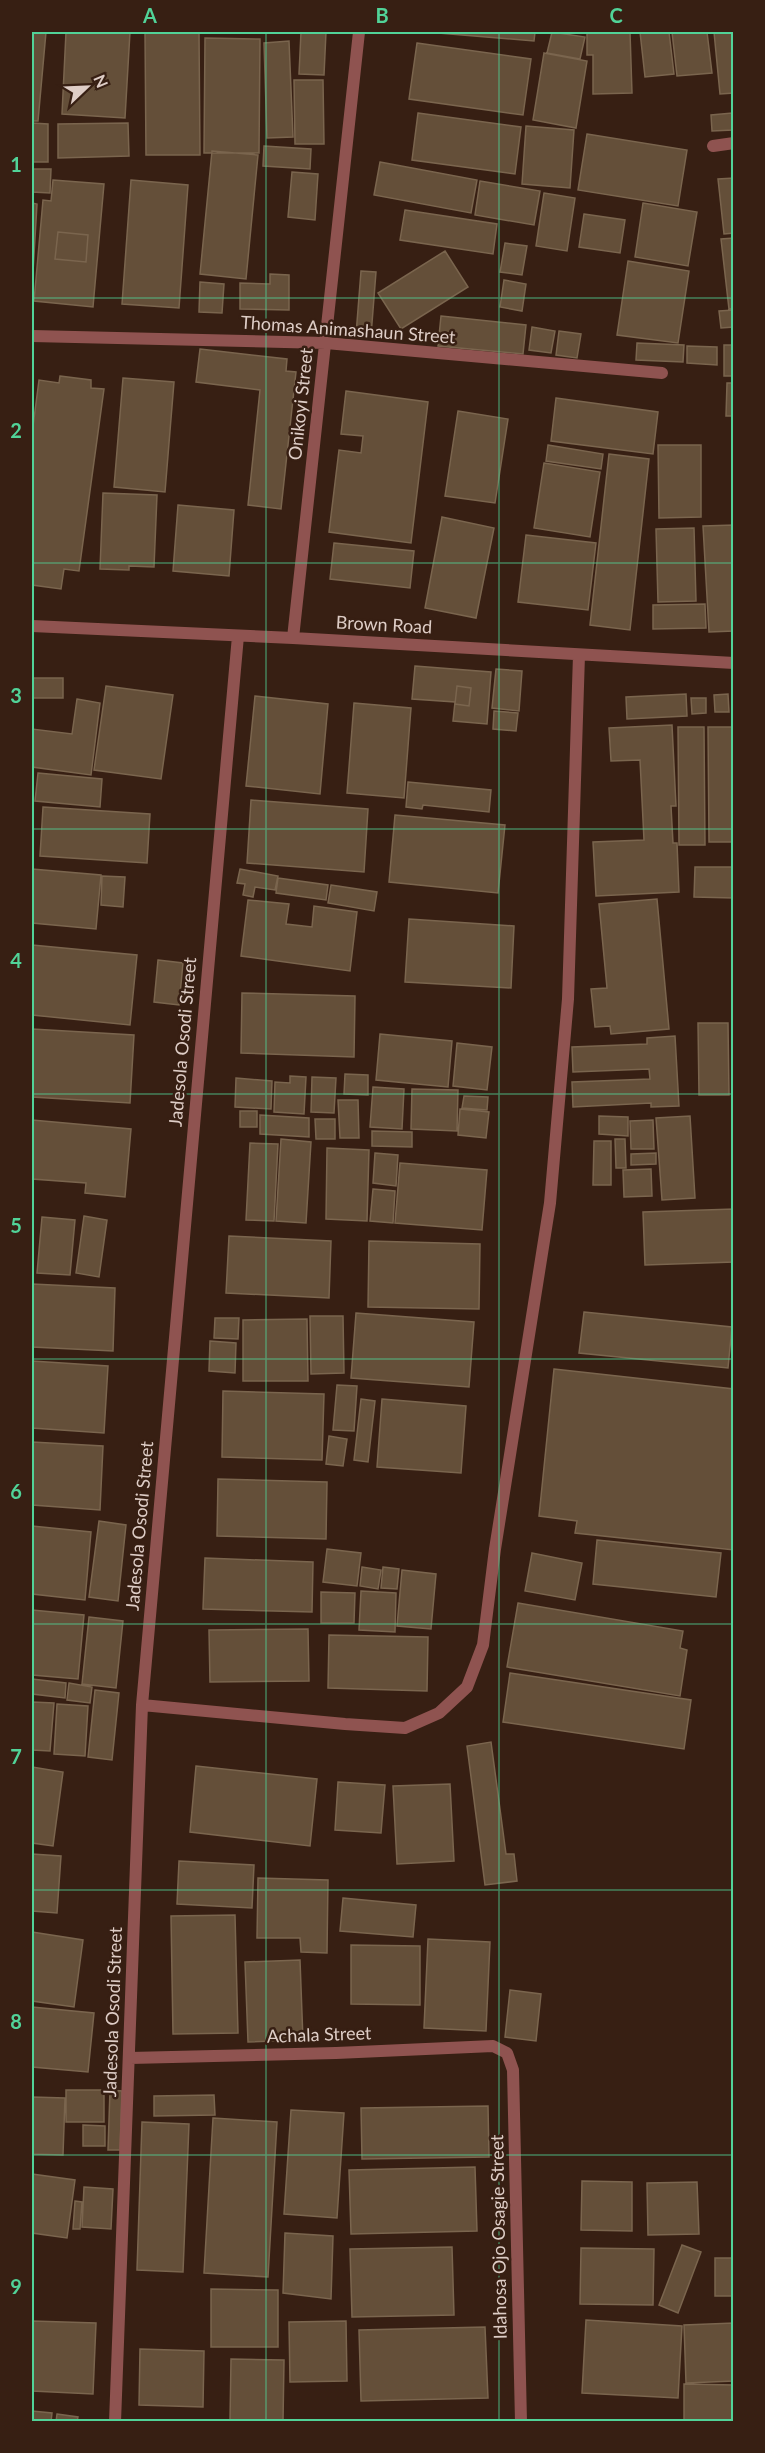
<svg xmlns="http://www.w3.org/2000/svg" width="765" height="2453" viewBox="0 0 765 2453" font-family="Lato,sans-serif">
	<rect width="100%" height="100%" fill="#371f13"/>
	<!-- building -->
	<path fill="#644f39" stroke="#7a654e" stroke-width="1.5" fill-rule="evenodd" d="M32,32H46L38,121H32Z
		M66,32H130L125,118L62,114Z
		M145,32H199L200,155H146Z
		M301,32H326L324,75L299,74Z
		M426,32H535L534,41Z
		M552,32L585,37L580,59L547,53Z
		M587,32H630L632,93L593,94V55H587Z
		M640,32H669L674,74L645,77Z
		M672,32H707L712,73L677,76Z
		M714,32H734V93L720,94Z
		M205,38L260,39L259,153H204Z
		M289,41L293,137L267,138L264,43Z
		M417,43L531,59L523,115L409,99Z
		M544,53L587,61L576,128L533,120Z
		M294,80H323L324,144H295Z
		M418,113L521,127L515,174L412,160Z
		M732,113L733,130L712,131L711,115Z
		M32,123L48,124V162H32Z
		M128,123L129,156L58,158V124Z
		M526,126L574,130L570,188L522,184Z
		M587,134L687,150L678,206L578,190Z
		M264,146L311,149L310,169L263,166Z
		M212,151L258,155L246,279L200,274Z
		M380,162L477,180L471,213L374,195Z
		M32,169H51L50,193L32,192Z
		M292,172L318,174L315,220L288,217Z
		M734,178V233L724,234L718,179Z
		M53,180L104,184L93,307L34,301L43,200L51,201ZM58,232L88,235L86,262L55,259Z
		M131,180L188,185L179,308L122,304Z
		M480,181L540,191L534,225L475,215Z
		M544,193L575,198L567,251L536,246Z
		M32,203L37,204L32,289Z
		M643,203L697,212L688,266L635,257Z
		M405,210L497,224L493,254L400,240Z
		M584,214L625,220L620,253L579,247Z
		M58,232L88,235L86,262L55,259Z
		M734,238V308L729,309L721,239Z
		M505,243L527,246L522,275L500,272Z
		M445,251L468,287L401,329L378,293Z
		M628,261L689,271L678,343L617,335Z
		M361,271L376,272L371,336L356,335Z
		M270,274L289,275V310L240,309V283L270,284Z
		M504,280L526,284L522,311L500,307Z
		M200,282L224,284L222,313L199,312Z
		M734,310V327L721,328L719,311Z
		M441,316L526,325L523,354L438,346Z
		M532,327L555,331L551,353L529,350Z
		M559,331L581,334L577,358L556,355Z
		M637,343L684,345L683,362L636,360Z
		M724,345H734V376H724Z
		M687,346L717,347V365L687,363Z
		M200,349L287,359L286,371L296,372L281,509L248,505L260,390L196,382Z
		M60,376L91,380V388L104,389L79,571L64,569L61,589L32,585V434L39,380L59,383Z
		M123,378L174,382L165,492L114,487Z
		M727,383H734V416H726Z
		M346,391L428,402L411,543L329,532L339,450L361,453L363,436L341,434Z
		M556,398L658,412L653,454L551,441Z
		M458,411L508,419L495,503L445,496Z
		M548,445L603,454L601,469L546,461Z
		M658,445H701V517L659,518Z
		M609,454L649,459L630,630L590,625Z
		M544,463L600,472L590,537L534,528Z
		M103,493L157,495L154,567L129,566V570L100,569Z
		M178,505L234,510L229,576L173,571Z
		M442,517L494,528L476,618L425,608Z
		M734,525V631L709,632L703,526Z
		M694,528L696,601L658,602L656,529Z
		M526,535L596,543L588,610L518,602Z
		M334,543L414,551L410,588L330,579Z
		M705,604L706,628L653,629V605Z
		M415,666L491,672L487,724L453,721L455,702L412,699ZM457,686L471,688L469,706L455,704Z
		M496,669L522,671L519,711L492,708Z
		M32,678H63V698H32Z
		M106,686L173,695L161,779L94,770Z
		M457,686L471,688L469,706L455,704Z
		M686,694L687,716L627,719L626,697Z
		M728,694L729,712H715L714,695Z
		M255,696L328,704L320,794L246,786Z
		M691,698H706V713L692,714Z
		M77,699L100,703L91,775L32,767V729L72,734Z
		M354,703L411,708L404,798L347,793Z
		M494,711L518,713L516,731L493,729Z
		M672,725L676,806H671L673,843H677L679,892L596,896L593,842L644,840L640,760L611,761L609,728Z
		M678,727H704L705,845H679Z
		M708,727H734V842H709Z
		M38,773L102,779L100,807L35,801Z
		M408,782L491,790L489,812L423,805L422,809L406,807Z
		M251,800L368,809L364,872L247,863Z
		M43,807L150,814L147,863L40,856Z
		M395,815L505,825L498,893L389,882Z
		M695,867H734V898L694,897Z
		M32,869L101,875L96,929L32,923Z
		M240,869L278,876L275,890L255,887L253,897L243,895L245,884L237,883Z
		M102,876L125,877L123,907L101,905Z
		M278,878L328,885L326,900L276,893Z
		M331,885L377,892L374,911L328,903Z
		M657,899L669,1029L611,1034L610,1026L595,1027L591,989L607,988L599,904Z
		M248,900L289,904L286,924L312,927L314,906L357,912L350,971L241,956Z
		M409,919L514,926L511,988L405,982Z
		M32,945L137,955L130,1025L32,1015Z
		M158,960L183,963L179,1005L154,1002Z
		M242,993L355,996L354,1057L241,1053Z
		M698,1023H728L729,1095H699Z
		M32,1029L134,1035L130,1103L32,1097Z
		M380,1034L452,1041L448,1087L376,1080Z
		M675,1036L679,1106L651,1107V1103L573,1107L572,1082L650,1079L649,1069L573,1072L572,1047L647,1044V1038Z
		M457,1043L492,1047L487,1090L453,1086Z
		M345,1074L368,1075V1095L344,1094Z
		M290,1076L306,1077L304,1114L274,1112L275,1082L290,1083Z
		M312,1077L336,1078L334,1113L311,1112Z
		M236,1078L272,1081L271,1109L235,1107Z
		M373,1087L404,1089L402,1129L370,1127Z
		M412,1089L458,1090L457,1131L411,1129Z
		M464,1096L488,1097L487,1110L462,1108Z
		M338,1100H358L359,1138H340Z
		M460,1109L489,1112L486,1138L458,1135Z
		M240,1111H257V1127H240Z
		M260,1115L309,1118V1137L260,1134Z
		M599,1116L628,1117V1136L599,1134Z
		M690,1116L695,1198L662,1200L656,1118Z
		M315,1119H335V1139H316Z
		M32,1120L131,1129L125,1197L85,1193L86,1183L32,1179Z
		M653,1120L654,1149H631L630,1121Z
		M372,1131L412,1132V1147L372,1146Z
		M281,1139L311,1142L306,1223L276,1221Z
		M615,1139H625L626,1168H616Z
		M594,1141H611V1185H593Z
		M250,1143L278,1144L274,1221L246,1220Z
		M327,1148L369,1150L367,1221L326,1219Z
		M375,1153L398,1155L396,1186L373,1183Z
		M656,1153V1164L631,1165V1154Z
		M400,1163L487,1170L482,1230L395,1223Z
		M651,1169L652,1196L624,1197L623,1170Z
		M373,1189L395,1191L393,1223L370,1221Z
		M734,1209V1262L645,1265L643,1212Z
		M84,1216L107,1220L99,1277L76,1273Z
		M42,1217L75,1220L70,1275L37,1273Z
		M229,1236L331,1241L329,1298L226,1293Z
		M369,1241L480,1244L479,1309L368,1307Z
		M32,1284L115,1288L113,1351L32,1347Z
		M584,1312L732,1327L728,1368L579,1353Z
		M356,1313L474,1322L469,1387L351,1378Z
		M310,1316H343L344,1373L311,1374Z
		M215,1318H239L238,1339L214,1338Z
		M307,1319L308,1381H243V1320Z
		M210,1341L236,1343L235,1373L209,1371Z
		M32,1361L108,1366L104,1433L32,1428Z
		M554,1369L734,1389V1550L575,1533L577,1521L539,1516Z
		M337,1385L357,1386L354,1431L333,1430Z
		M223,1391L324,1394L322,1460L222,1457Z
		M361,1399L375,1401L368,1462L354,1460Z
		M382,1399L466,1406L461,1473L377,1467Z
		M329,1436L347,1439L343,1466L326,1464Z
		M32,1442L103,1446L100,1510L32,1505Z
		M218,1479L327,1482L326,1539L217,1536Z
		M99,1521L126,1525L118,1601L89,1597Z
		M32,1526L91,1532L85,1600L32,1594Z
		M597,1540L721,1553L716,1597L593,1584Z
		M327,1549L361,1553L357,1586L323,1582Z
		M532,1553L582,1563L575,1600L525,1591Z
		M205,1558L313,1562L312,1612L203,1609Z
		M362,1567L381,1570L378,1589L360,1586Z
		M383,1567L399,1569L397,1589L381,1588Z
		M402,1570L436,1574L431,1629L397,1626Z
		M361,1591L396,1593L395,1632L359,1630Z
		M321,1592L355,1593L354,1623H321Z
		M518,1603L683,1631L680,1648L687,1650L680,1696L507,1667Z
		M32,1610L84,1615L78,1679L32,1675Z
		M89,1617L123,1621L116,1688L82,1684Z
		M308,1629L309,1681L210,1682L209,1630Z
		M329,1635L428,1637L427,1691L328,1688Z
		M510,1673L691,1700L684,1749L503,1722Z
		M32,1679L66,1683L65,1698L32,1694Z
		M69,1683L92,1687L90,1703L67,1700Z
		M95,1690L119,1693L112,1760L88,1757Z
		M32,1702L54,1703L50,1751L32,1750Z
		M57,1704L88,1706L85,1756L54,1754Z
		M491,1742L506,1854H514L517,1881L485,1885L467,1746Z
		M196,1766L317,1779L310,1846L190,1832Z
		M32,1767L63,1772L53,1846L32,1843Z
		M338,1782L385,1785L381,1833L335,1830Z
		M450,1784L454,1861L397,1864L393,1786Z
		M32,1854L61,1856L57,1913L32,1911Z
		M179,1861L254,1865L252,1908L177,1904Z
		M258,1878L328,1880L327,1953L301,1952L300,1938H257Z
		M343,1898L416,1905L413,1937L340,1931Z
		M235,1915L238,2033L173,2034L171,1916Z
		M32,1932L83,1940L74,2007L32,2001Z
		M428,1939L490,1942L486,2031L424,2028Z
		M351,1945L420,1946V2005L351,2004Z
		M300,1960L303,2040L248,2042L245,1962Z
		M510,1990L541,1994L536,2041L505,2037Z
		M32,2007L94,2013L88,2072L32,2067Z
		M66,2090H104V2122H66Z
		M110,2090L122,2091L120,2150H108Z
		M214,2095L215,2115L154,2116V2096Z
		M32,2097L65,2098L63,2155L32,2154Z
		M488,2106L489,2157L362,2159L361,2108Z
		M291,2110L344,2113L337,2218L284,2214Z
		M213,2118L277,2122L268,2277L204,2273Z
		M142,2122L189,2124L183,2272L137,2270Z
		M83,2125L105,2126V2146H83Z
		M475,2167L477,2231L351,2234L349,2170Z
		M32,2174L75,2180L67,2238L32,2233Z
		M582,2181L632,2182V2231L581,2230Z
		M697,2182L699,2234L648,2235L647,2183Z
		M84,2187L113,2189L111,2229L82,2227Z
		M75,2201L82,2202L80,2229H73Z
		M285,2233L333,2236L331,2299L283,2293Z
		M682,2245L701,2252L678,2313L659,2305Z
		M452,2247L454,2315L352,2317L350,2249Z
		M581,2248L654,2249L653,2305L580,2304Z
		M715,2258H734V2296H715Z
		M211,2289L278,2290V2347H211Z
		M586,2320L682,2326L678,2398L582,2393Z
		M32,2321L96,2323L93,2394L32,2391Z
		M346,2321L347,2381L290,2382L289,2322Z
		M734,2323V2381L686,2383L684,2325Z
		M485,2327L488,2398L361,2401L359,2330Z
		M140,2349L204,2351L203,2407L139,2405Z
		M231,2359L284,2360L283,2422L230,2421Z
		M684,2384L734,2385V2422H684Z
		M32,2411L52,2413L51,2422H32Z
		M57,2414L78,2417L77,2422H56Z"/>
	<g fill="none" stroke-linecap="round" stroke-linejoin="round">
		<!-- minor -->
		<path stroke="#8f5350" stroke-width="12" d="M713,146L734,143
			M32,336L326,343L662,373
			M32,626L293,638L734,663
			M293,638L359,32
			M142,1705L345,1724L405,1728L439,1713L467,1687L483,1645L495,1549L550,1203L568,999L579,655
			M130,2058L336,2053L493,2046L507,2053L513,2070L521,2422
			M115,2422L142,1705L238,636"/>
	</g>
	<!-- grid -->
	<path fill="none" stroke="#51d398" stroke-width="1.5" stroke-opacity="0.55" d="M266,32V2422M499,32V2422M32,298H734M32,563H734M32,829H734M32,1094H734M32,1359H734M32,1624H734M32,1890H734M32,2155H734"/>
	<g text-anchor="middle" stroke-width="5" stroke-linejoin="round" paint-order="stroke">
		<!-- street labels -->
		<g font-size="18" fill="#decdc6" stroke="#371f13">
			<text transform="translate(348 330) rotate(4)" y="6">Thomas Animashaun Street</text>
			<text transform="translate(301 404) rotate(-84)" y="6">Onikoyi Street</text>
			<text transform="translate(384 625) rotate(3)" y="6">Brown Road</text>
			<text transform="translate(183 1042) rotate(-85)" y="6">Jadesola Osodi Street</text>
			<text transform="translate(140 1526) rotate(-85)" y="6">Jadesola Osodi Street</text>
			<text transform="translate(113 2012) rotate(-88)" y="6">Jadesola Osodi Street</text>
			<text transform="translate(319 2035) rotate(-2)" y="6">Achala Street</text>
			<text transform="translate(499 2237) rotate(-91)" y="6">Idahosa Ojo Osagie Street</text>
		</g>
	</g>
	<!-- border -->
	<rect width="765" height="2453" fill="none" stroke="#371f13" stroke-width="66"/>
	<!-- north arrow -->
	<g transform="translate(87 87) rotate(67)" stroke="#371f13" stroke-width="4.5" paint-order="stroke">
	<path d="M0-4.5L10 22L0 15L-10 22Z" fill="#decdc6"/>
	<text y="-9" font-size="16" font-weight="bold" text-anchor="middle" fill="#decdc6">N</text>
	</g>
	<rect x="33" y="33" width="699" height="2387" fill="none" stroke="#51d398" stroke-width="2"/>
	<g font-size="20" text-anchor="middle" font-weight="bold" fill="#51d398">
		<text x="150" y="23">A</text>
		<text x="382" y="23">B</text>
		<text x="616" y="23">C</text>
		<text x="16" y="172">1</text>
		<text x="16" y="438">2</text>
		<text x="16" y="703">3</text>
		<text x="16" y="968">4</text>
		<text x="16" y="1233">5</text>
		<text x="16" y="1499">6</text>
		<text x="16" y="1764">7</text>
		<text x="16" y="2029">8</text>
		<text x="16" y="2294">9</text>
	</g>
</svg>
